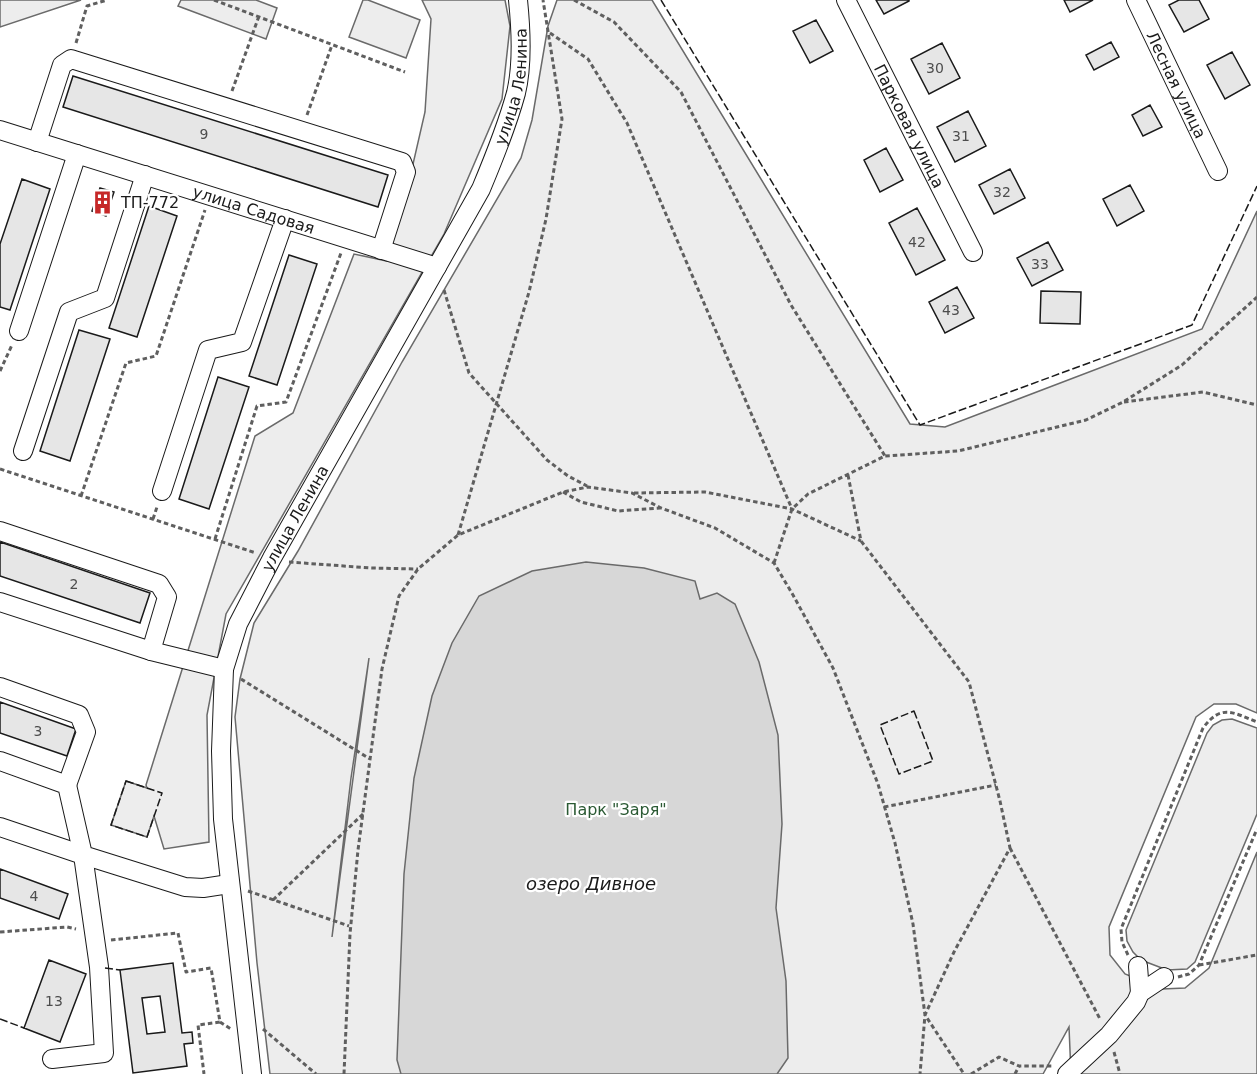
<svg xmlns="http://www.w3.org/2000/svg" width="1257" height="1074" viewBox="0 0 1257 1074" font-family="'DejaVu Sans',sans-serif">
	<rect width="100%" height="100%" fill="#fff"/>
	<!-- built -->
	<path fill="#ededed" stroke="#6a6a6a" stroke-width="1.5" fill-rule="evenodd" d="M0,0H81L0,27Z
		M181,0H256L277,8L266,39L178,6Z
		M363,0H368L420,20L406,58L349,37Z
		M422,0H505L510,26L502,99L444,234L226,614L207,715L209,842L164,849L154,816L147,837L111,825L126,781L147,788L146,785L255,436L293,413L354,254L387,261L405,199L425,112L431,19Z
		M557,0H652L910,424L945,427L1202,329L1257,211V713L1236,704H1214L1196,717L1109,927L1110,955L1125,974L1162,989L1185,988L1209,968L1257,852V1074H1071L1069,1027L1043,1074H270L257,963L235,717L240,679L254,623L298,551L402,362L521,158L532,120L548,26ZM369,658L332,937L351,778Z
		M1232,719L1257,728V814L1195,962L1187,969L1167,970L1141,960L1133,952L1127,941L1126,930L1207,733L1213,725L1222,720Z"/>
	<!-- water -->
	<path fill="#d7d7d7" stroke="#6a6a6a" stroke-width="1.5" d="M586,562L644,568L695,581L700,599L717,593L735,604L759,662L778,735L782,824L776,908L786,981L788,1058L777,1074H401L397,1060L404,874L414,778L432,696L452,643L479,596L532,571Z"/>
	<!-- building -->
	<path fill="#e6e6e6" stroke="#1a1a1a" stroke-width="1.5" fill-rule="evenodd" d="M876,0H909V1L884,14Z
		M1064,0H1093L1070,12Z
		M1179,0H1199L1209,19L1184,32L1169,5Z
		M816,20L833,51L810,63L793,31Z
		M1111,42L1119,57L1094,70L1086,55Z
		M942,43L960,78L929,94L911,59Z
		M1232,52L1250,85L1225,99L1207,65Z
		M73,76L388,175L378,207L63,107Z
		M1150,105L1162,127L1143,136L1132,115Z
		M968,111L986,146L955,162L937,127Z
		M886,148L903,180L880,192L864,160Z
		M1010,169L1025,198L994,214L979,185Z
		M22,179L50,189L10,310L0,307V244Z
		M1130,185L1144,211L1117,226L1103,199Z
		M100,188L114,192L106,216L92,211Z
		M149,206L177,216L137,337L109,328Z
		M917,208L945,260L916,275L889,223Z
		M1048,242L1063,270L1032,286L1017,258Z
		M289,255L317,264L277,385L249,376Z
		M957,287L974,318L945,333L929,302Z
		M1041,291L1081,292L1080,324L1040,323Z
		M79,330L110,339L70,461L40,451Z
		M218,377L249,387L209,509L179,499Z
		M0,542L150,593L140,623L0,576Z
		M0,702L76,729L67,756L0,733Z
		M0,869L68,894L59,919L0,898Z
		M49,960L86,974L60,1042L24,1028Z
		M173,963L182,1033L192,1032L193,1043L184,1044L187,1066L133,1073L120,970ZM160,996L165,1032L147,1034L142,998Z"/>
	<g fill="none" stroke-linecap="round" stroke-linejoin="round">
		<defs>
			<g id="minor">
				<path id="s1" d="M846,0L973,252"/>
				<path id="s2" d="M1136,0L1218,171"/>
				<path id="s3" d="M0,130L437,267"/>
				<path d="M37,142L62,65L71,59L402,162L406,172L381,250"/>
				<path d="M19,331L77,154"/>
				<path d="M23,451L69,312L105,298L145,175"/>
				<path d="M162,491L208,350L242,342L285,219"/>
				<path d="M0,531L159,584L167,597L151,651"/>
				<path d="M0,602L151,651L224,669"/>
				<path d="M0,687L79,715L86,732L67,785"/>
				<path d="M0,761L67,785L83,855L185,887L203,888L229,884"/>
				<path d="M0,827L83,855L99,967L104,1053L52,1059"/>
				<path d="M1138,966L1140,993"/>
				<path id="s4" d="M252,1074L223,819L221,751L224,669L238,624L272,558L481,189C494,158 507,126 516,93C523,64 521,29 518,0"/>
				<path d="M1067,1074L1109,1035L1136,1002L1140,993L1164,977"/>
			</g>
		</defs>
		<!-- minor casing -->
		<use href="#minor" stroke="#1a1a1a" stroke-width="20"/>
		<!-- path -->
		<path stroke="#5f5f5f" stroke-width="3" stroke-dasharray="4.5 3" stroke-linecap="butt" d="M214,0L405,72
			M574,0L614,22L681,92L791,305L885,456
			M550,33L588,59L627,123L792,509
			M76,43L87,6L107,0
			M232,91L259,16
			M307,115L332,45
			M444,290L469,373L547,460L568,476L587,486
			M0,371L12,345
			M1124,402L1203,392L1257,405
			M0,469L256,553
			M848,475L861,541L969,682L1000,801L1010,848L954,952L925,1015L964,1074
			M563,492L581,502L618,511L660,508
			M634,493L705,492L792,509L861,541
			M81,496L126,363L156,356L205,210
			M153,519L157,507
			M458,535L529,292L546,219L562,119L543,0
			M215,539L257,406L286,402L341,253
			M289,562L371,568L418,569
			M774,563L792,509L808,494L885,456L958,451L1086,420L1123,402L1182,365L1257,297
			M241,679L370,759
			M884,807L996,785
			M1010,848L1100,1019
			M248,891L349,926
			M273,900L363,814
			M0,932L67,927L76,929
			M111,940L178,933L186,972L211,968L220,1022L198,1025L204,1074
			M1128,955L1122,942L1121,929L1203,728C1221,704 1232,712 1257,722
			M1199,965L1257,955
			M1178,977L1189,974L1199,965L1257,829
			M220,1022L231,1029
			M263,1029L316,1074
			M1114,1052L1120,1074
			M344,1074L350,934L358,850L382,669L399,596L418,569L458,535L563,492L588,487L632,493L661,508L715,528L774,563L793,595L833,668L878,784L895,843L913,924L925,1015L920,1074
			M971,1074L999,1057L1019,1066H1053
			M1015,1074L1019,1066"/>
		<!-- minor -->
		<use href="#minor" stroke="#fff" stroke-width="18"/>
		<!-- fence -->
		<path stroke="#1a1a1a" stroke-width="1.5" stroke-dasharray="8 3" stroke-linecap="butt" d="M661,0L920,425L1192,325L1257,186
			M914,711L933,761L899,774L880,725Z
			M126,781L162,793L147,837L111,825Z
			M105,968L120,970
			M0,1019L24,1028"/>
	</g>
	<!-- icons -->
	<defs>
		<symbol id="building-bare" viewBox="-9 -9 18 18"><path d="M-4-6H4V6H1V3H-1V6H-4ZM-2.5-4.3h1.7v1.8h-1.7ZM.8-4.3h1.7v1.8H.8ZM-2.5-1h1.7V.8h-1.7ZM.8-1h1.7V.8H.8Z" fill="#c62828" stroke="#fff" stroke-width="2.5" paint-order="stroke"/></symbol>
	</defs>
	<g fill-rule="evenodd">
		<use href="#building-bare" x="86" y="186" width="33" height="33"/>
	</g>
	<g text-anchor="middle" stroke-width="4.5" stroke-linejoin="round" paint-order="stroke">
		<!-- number labels -->
		<g font-size="14" fill="#4d4d4d">
			<text x="935" y="73">30</text>
			<text x="204" y="139">9</text>
			<text x="961" y="141">31</text>
			<text x="1002" y="197">32</text>
			<text x="917" y="247">42</text>
			<text x="1040" y="269">33</text>
			<text x="951" y="315">43</text>
			<text x="74" y="589">2</text>
			<text x="38" y="736">3</text>
			<text x="34" y="901">4</text>
			<text x="54" y="1006">13</text>
		</g>
		<!-- street labels -->
		<g font-size="16" fill="#1a1a1a" stroke="#fff">
			<text dy="6" stroke="none"><textPath href="#s2" startOffset="94">Лесная улица</textPath></text>
			<text dy="6" stroke="none"><textPath href="#s4" startOffset="1060">улица Ленина</textPath></text>
			<text dy="6" stroke="none"><textPath href="#s1" startOffset="141">Парковая улица</textPath></text>
			<text dy="6" stroke="none"><textPath href="#s3" startOffset="266">улица Садовая</textPath></text>
			<text dy="6" stroke="none"><textPath href="#s4" startOffset="574">улица Ленина</textPath></text>
		</g>
		<!-- poi labels -->
		<g font-size="16" fill="#1a1a1a" stroke="#fff" text-anchor="start">
			<text x="121" y="208">ТП-772</text>
		</g>
		<!-- park labels -->
		<g font-size="16" fill="#2b5a34" stroke="#fff">
			<text x="616" y="815">Парк "Заря"</text>
		</g>
		<!-- water labels -->
		<g font-size="18" font-style="italic" fill="#1a1a1a" stroke="#fff">
			<text x="591" y="890">озеро Дивное</text>
		</g>
	</g>
</svg>
